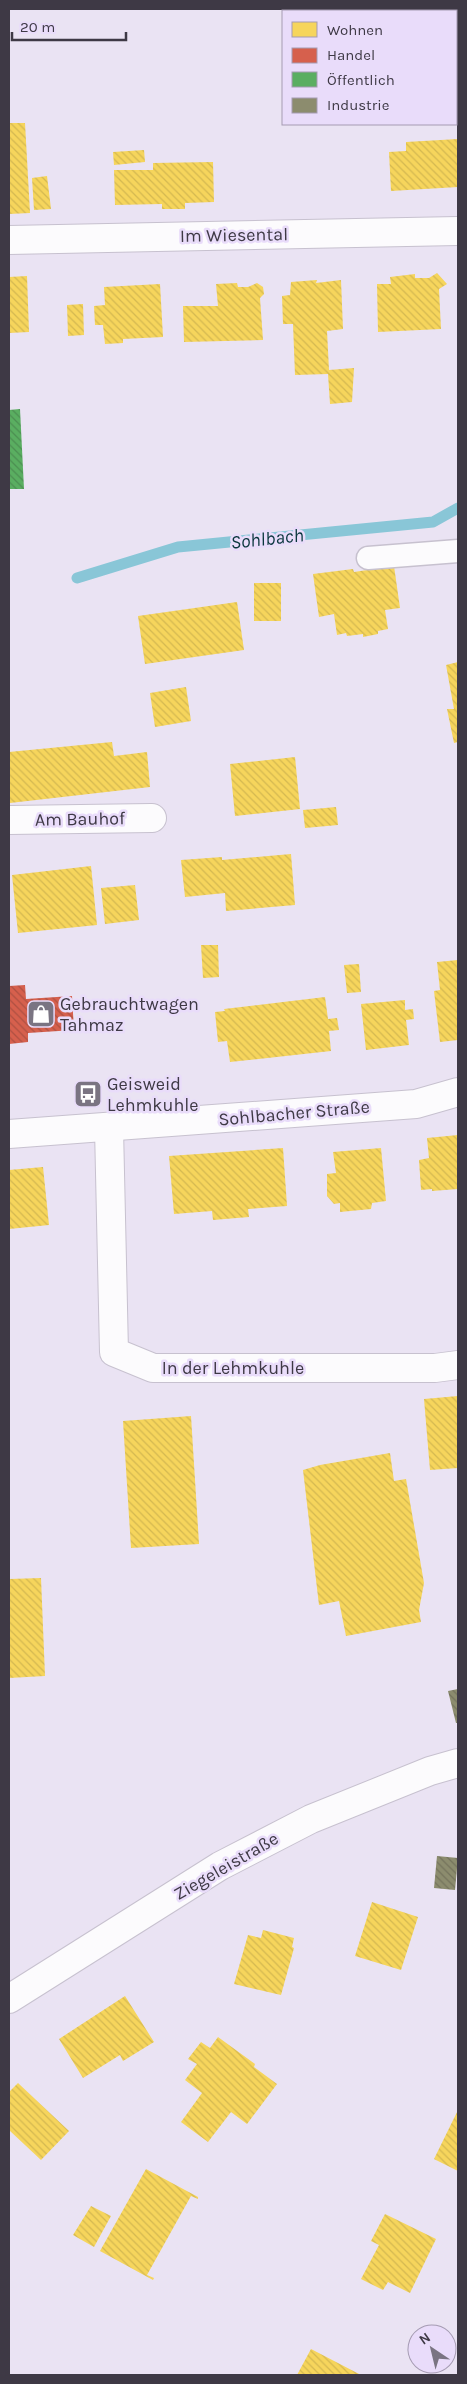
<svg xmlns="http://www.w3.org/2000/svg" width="467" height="2384" viewBox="0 0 467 2384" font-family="Karla,sans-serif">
	<defs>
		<pattern id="homes-back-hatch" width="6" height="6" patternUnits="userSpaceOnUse" patternTransform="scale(1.25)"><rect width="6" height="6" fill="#f6d55c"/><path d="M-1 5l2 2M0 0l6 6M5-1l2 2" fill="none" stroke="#d4b851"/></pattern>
		<pattern id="shops-back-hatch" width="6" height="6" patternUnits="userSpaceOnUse" patternTransform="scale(1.25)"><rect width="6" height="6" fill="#d6604d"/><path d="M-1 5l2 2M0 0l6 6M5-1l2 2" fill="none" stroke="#af5042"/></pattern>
		<pattern id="public-back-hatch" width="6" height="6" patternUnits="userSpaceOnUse" patternTransform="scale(1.25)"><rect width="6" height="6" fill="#5aae61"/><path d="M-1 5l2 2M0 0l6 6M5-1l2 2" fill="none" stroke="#4c8f52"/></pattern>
		<pattern id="industry-back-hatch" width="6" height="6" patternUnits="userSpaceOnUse" patternTransform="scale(1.25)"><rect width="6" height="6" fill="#8c8c6e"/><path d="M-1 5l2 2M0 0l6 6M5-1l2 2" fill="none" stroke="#74735c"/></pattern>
	</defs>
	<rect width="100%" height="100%" fill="#eae3f3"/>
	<!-- homes -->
	<path fill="url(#homes-back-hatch)" d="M9,123H25L30,213L9,214Z
		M458,139V187L391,191L389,152L406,151V142Z
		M144,150L145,162L114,165L113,152Z
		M213,162L214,202L185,203V209H162V204L115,205L114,170H153V163Z
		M47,176L51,209L34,210L32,178Z
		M437,273L447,284L439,289L441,329L378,332L377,284H391L390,277L415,274V278H429Z
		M27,276L29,332L9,333V277Z
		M317,280L316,283L341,280L343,329L327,331L329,370L354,368L352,402L330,404L328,374L295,375L293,324H283L282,296L290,295L291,282Z
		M237,283L238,287H248L257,283L263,287L264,294L260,298L263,340L184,342L183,306H218L216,284Z
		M160,284L163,337L123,339V343L105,344L103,325H95L94,306L105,305L104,287Z
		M83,304L84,335L68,336L67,305Z
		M394,566L400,608L385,610L388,629L378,631V634L363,637V634L347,636L346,633L337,635L334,614L319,617L313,574L353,569L354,572Z
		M254,583H281V621H254Z
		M237,602L244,650L145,664L138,616Z
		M458,662V742L454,743L447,709H454L446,665Z
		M186,687L191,721L155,727L150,693Z
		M112,742L114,756L147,752L150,787L10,803L9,752Z
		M295,757L300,809L235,816L230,764Z
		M336,807L338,825L305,828L303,810Z
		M291,854L295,905L226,911L225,893L185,897L181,860L222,857V860Z
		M91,866L97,925L18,933L12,875Z
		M135,885L139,920L105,924L101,888Z
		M201,945H218L219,977L203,978Z
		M458,960V1040L440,1042L434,991L440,990L437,962Z
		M359,964L361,992L347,993L344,965Z
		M325,997L328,1019L337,1018L339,1030L329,1031L331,1051L230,1062L227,1041L218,1042L215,1012L225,1011L224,1009Z
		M405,1000V1010L413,1009L414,1019L406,1020L409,1045L366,1050L361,1004Z
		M458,1135V1189L432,1191V1189L421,1190L419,1160L429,1158L427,1138Z
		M283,1148L287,1206L248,1209L249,1217L213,1220L212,1211L174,1214L169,1156Z
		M381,1148L386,1201L372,1203L371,1209L340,1212V1203L334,1204L327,1196V1174L336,1173L333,1152Z
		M43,1167L49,1225L9,1229V1170Z
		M458,1396V1468L430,1470L424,1399Z
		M191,1416L199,1544L131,1548L123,1421Z
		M390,1453L394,1481L406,1479L424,1583L419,1610L421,1622L346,1636L339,1601L319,1605L303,1470L320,1465Z
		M41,1578L45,1676L9,1678V1579Z
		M372,1902L418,1917L401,1970L355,1956Z
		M263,1930L294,1938L292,1947L294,1948L281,1995L234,1984L248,1935L261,1938Z
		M125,1996L154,2042L123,2061L120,2055L83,2078L59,2039Z
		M218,2037L255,2064L254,2067L277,2084L247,2124L231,2112L208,2142L181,2122L202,2093L185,2080L197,2064L188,2059L201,2042L210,2048Z
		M18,2083L69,2131L41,2160L9,2130V2092Z
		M458,2110V2171L434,2159Z
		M146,2169L198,2197V2199L191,2196L147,2275L154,2278L153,2280L100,2251Z
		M91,2206L111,2216L94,2247L73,2235Z
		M385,2214L436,2239L410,2293L388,2282L383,2290L361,2279L379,2245L371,2241Z
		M311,2349L361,2375H297Z"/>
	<!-- shops -->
	<path fill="url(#shops-back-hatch)" d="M25,985L26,999L72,996L74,1030L28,1033V1042L9,1044V986Z"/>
	<!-- public -->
	<path fill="url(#public-back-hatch)" d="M20,409L24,489H9V410Z"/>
	<!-- industry -->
	<path fill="url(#industry-back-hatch)" d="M458,1689V1723H456L448,1691Z
		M437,1856L458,1858L455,1890L434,1888Z"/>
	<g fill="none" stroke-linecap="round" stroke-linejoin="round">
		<!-- stream -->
		<path stroke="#89c6d7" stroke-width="11" d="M77,578L178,547L433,522L458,508"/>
		<defs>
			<path id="service" d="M368,558L458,551"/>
			<path id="minor" d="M9,240L458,231
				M9,820L152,818
				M109,1128L114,1352L153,1368H435L458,1365
				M9,1999L220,1866L311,1819L430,1771L458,1763"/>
			<path id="tertiary" d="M9,1134L416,1104L458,1092"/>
		</defs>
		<!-- service casing -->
		<use href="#service" stroke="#c7c1cf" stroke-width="25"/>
		<!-- minor casing -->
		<use href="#minor" stroke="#c7c1cf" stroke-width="30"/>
		<!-- tertiary casing -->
		<use href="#tertiary" stroke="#c7c1cf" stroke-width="30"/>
		<!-- service -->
		<use href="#service" stroke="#fcfbfd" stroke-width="22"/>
		<!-- minor -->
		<use href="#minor" stroke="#fcfbfd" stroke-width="28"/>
		<!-- tertiary -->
		<use href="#tertiary" stroke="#fcfbfd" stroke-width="28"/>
	</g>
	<!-- icons -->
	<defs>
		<symbol id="shop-square" viewBox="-11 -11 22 22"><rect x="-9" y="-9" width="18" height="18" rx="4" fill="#7a7482" stroke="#e9dcfa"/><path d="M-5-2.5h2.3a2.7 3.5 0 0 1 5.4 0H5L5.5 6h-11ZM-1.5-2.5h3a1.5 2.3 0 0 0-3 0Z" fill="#fff"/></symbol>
		<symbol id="bus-square" viewBox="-11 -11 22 22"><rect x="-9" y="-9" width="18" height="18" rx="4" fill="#7a7482" stroke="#e9dcfa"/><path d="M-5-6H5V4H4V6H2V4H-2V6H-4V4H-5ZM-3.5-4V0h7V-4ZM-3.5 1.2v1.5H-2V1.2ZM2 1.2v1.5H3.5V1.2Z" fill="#fff"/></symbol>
	</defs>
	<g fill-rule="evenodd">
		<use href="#shop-square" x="25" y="998" width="32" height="32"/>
		<use href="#bus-square" x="72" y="1078" width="32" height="32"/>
	</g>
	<g text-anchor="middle" stroke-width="5" stroke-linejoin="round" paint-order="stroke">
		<!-- street labels -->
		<g font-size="18" fill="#3e3945" stroke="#e9dcfa">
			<text transform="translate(234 235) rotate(-1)" y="6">Im Wiesental</text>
			<text transform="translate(80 819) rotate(-1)" y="6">Am Bauhof</text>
			<text transform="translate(294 1113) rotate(-5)" y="6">Sohlbacher Straße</text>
			<text x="233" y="1374">In der Lehmkuhle</text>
			<text transform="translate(226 1866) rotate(-30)" y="6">Ziegeleistraße</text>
		</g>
		<!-- poi labels -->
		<g font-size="18" fill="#3e3945" stroke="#e9dcfa" text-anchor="start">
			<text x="60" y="1010">Gebrauchtwagen<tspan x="60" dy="21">Tahmaz</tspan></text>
			<text x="107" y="1090">Geisweid<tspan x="107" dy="21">Lehmkuhle</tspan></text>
		</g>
		<!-- water labels -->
		<g font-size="19" font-style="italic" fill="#0a363d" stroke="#e9dcfa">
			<text transform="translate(267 538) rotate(-6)" y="7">Sohlbach</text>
		</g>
	</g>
	<!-- border -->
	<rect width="467" height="2384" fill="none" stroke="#3e3945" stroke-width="20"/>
	<!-- legend -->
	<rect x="282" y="10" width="175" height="115" fill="#e9dcfa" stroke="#a59bb2"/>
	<rect x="292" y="22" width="25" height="15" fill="#f6d55c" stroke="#a59bb2"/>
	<text x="327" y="35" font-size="15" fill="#3e3945">Wohnen</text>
	<rect x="292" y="48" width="25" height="15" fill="#d6604d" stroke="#a59bb2"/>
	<text x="327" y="60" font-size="15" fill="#3e3945">Handel</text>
	<rect x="292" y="72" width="25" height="15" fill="#5aae61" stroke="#a59bb2"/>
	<text x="327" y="85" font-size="15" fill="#3e3945">Öffentlich</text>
	<rect x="292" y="98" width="25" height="15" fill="#8c8c6e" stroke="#a59bb2"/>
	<text x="327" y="110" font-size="15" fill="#3e3945">Industrie</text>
	<!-- north arrow -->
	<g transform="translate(432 2349) rotate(325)"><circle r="24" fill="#e9dcfa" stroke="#a59bb2"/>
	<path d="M0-4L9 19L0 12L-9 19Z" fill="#7a7482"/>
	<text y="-8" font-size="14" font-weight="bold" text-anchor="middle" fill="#3e3945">N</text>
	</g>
	<!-- scale -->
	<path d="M12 32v8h114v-8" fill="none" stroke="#3e3945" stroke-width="2.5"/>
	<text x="20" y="32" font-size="15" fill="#3e3945" stroke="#e9dcfa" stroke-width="4" paint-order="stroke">20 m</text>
</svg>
